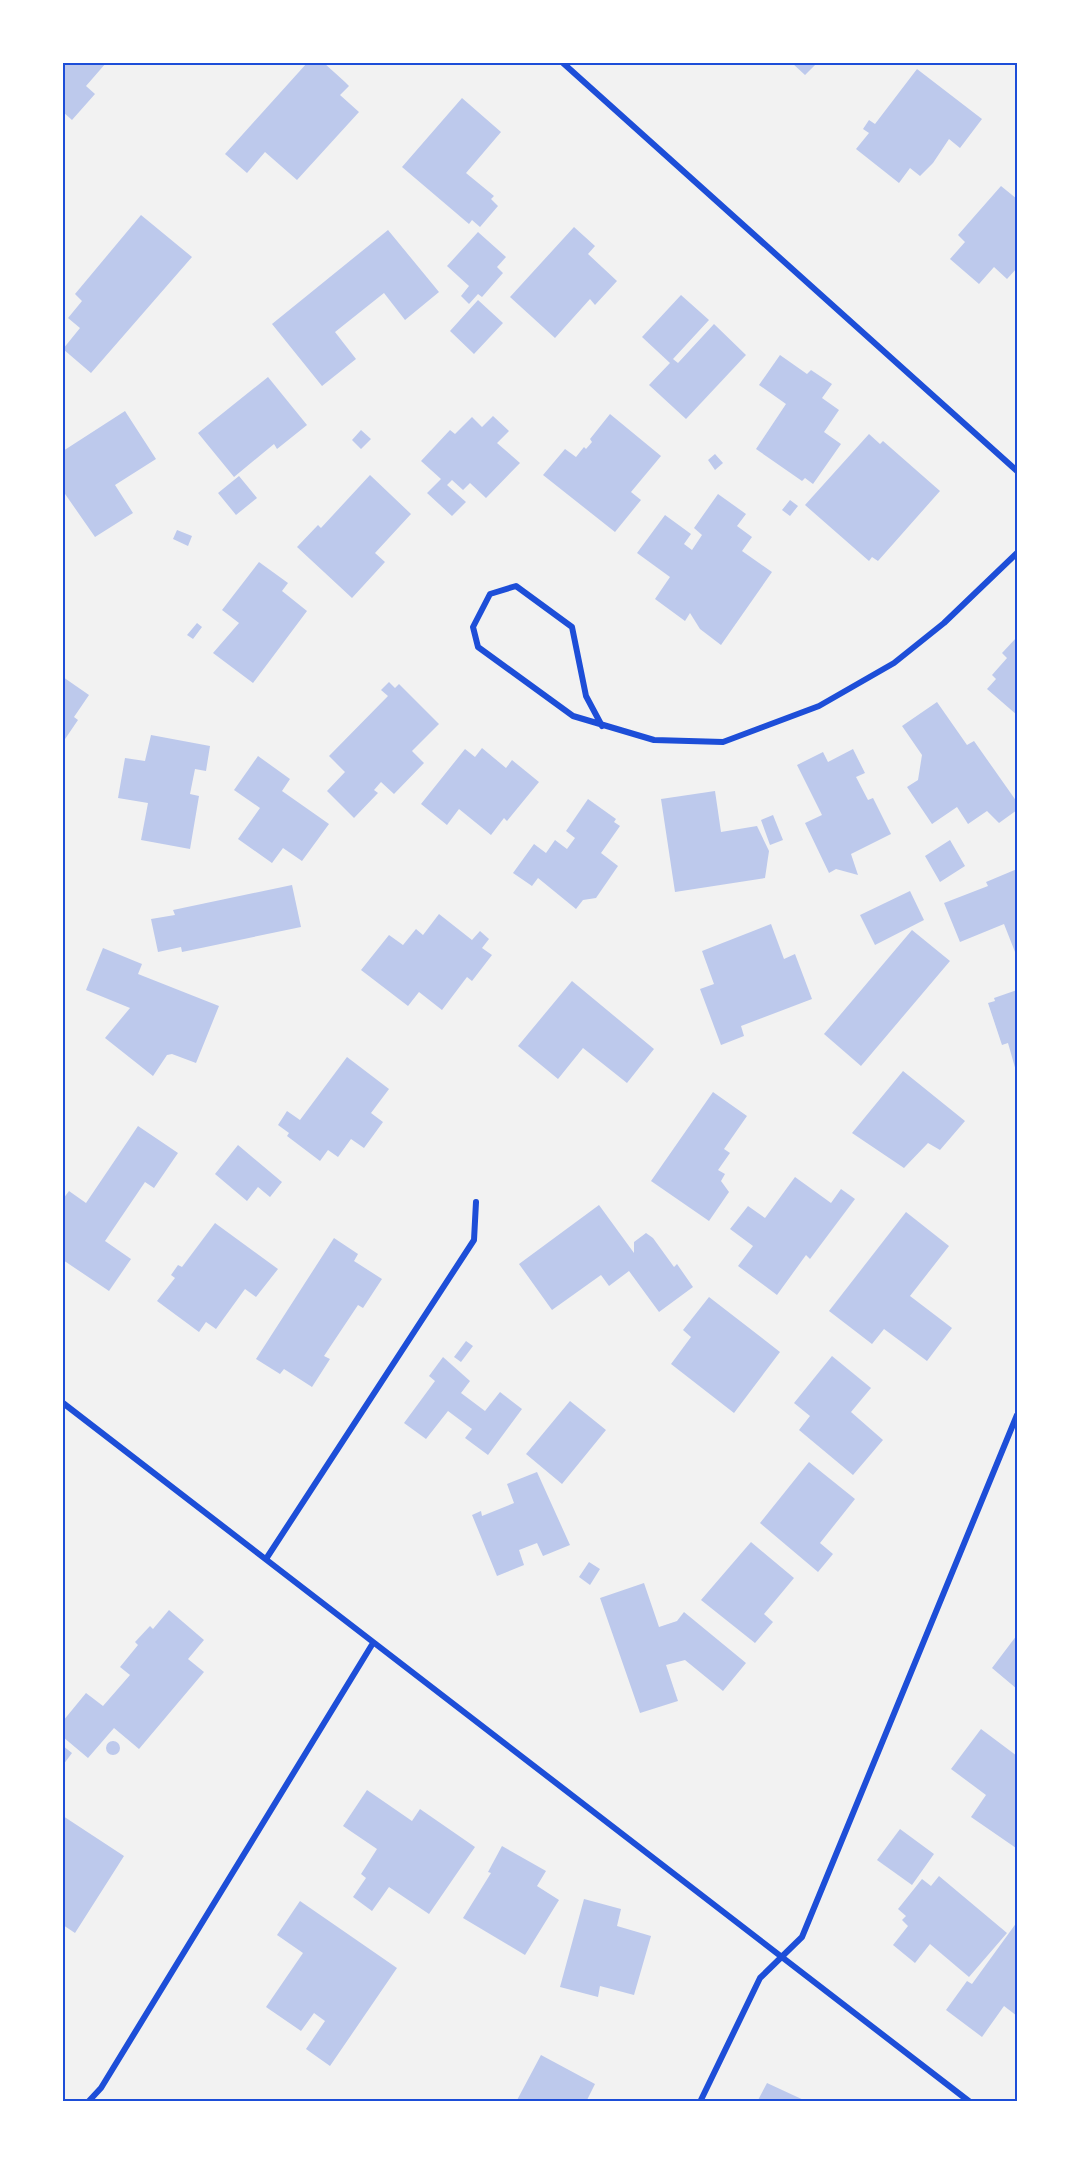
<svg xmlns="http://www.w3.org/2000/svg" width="1080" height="2165" viewBox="0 0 1080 2165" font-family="'Archivo Narrow',sans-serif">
	<rect width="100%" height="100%" fill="#f2f2f2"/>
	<!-- building -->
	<path fill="#bdc9ec" d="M63,63H106L86,86L95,94L72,120L63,112Z
		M307,63H324L345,82L349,86L340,95L359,112L297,180L265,152L247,173L225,154Z
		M792,63H817L805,75Z
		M917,69L982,119L960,148L949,139L933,163L920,176L910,168L899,183L856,149L869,133L863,129L869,120L875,124Z
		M462,98L501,132L466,173L494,196L491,199L498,206L480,227L472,220L469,224L402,167Z
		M1001,186L1017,199V268L1007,279L994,267L979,284L950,259L965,242L958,235Z
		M141,215L192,257L91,373L63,349L80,328L68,318L82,301L75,294Z
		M574,227L595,246L588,254L617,281L595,305L590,299L555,338L510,297Z
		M388,230L439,292L405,320L384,293L335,332L356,359L322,386L272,324Z
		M478,232L506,257L497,267L503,273L482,297L478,294L469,304L461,296L469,286L447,266Z
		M681,295L709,320L673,359L678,363L714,324L746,355L686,419L649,385L670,363L642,337Z
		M478,300L503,323L474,354L450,331Z
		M780,355L807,374L811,370L832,384L822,398L839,410L824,432L841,444L813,484L805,478L802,481L756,449L786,404L759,385Z
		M268,377L307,425L277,449L274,444L234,477L198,433Z
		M125,411L156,459L115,485L133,513L95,537L63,491V451Z
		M610,414L661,456L631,492L641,500L615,532L543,475L565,449L576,457L584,447L586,449L592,442L590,439Z
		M493,416L509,431L497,443L520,463L486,498L470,483L463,490L452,480L447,485L466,502L452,516L427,493L441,479L421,461L450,430L455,434L472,417L482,427Z
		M361,430L371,439L361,449L352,440Z
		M869,434L880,444L883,441L940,491L878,561L872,557L869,561L805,505Z
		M715,454L723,463L715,470L708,460Z
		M370,475L411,514L375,553L385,562L352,598L297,547L318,525L321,528Z
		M239,476L257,498L236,515L218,493Z
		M718,494L746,514L737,526L752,537L742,551L772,572L721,645L700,629L690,613L685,621L655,599L670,577L637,553L665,515L691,534L684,544L692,550L702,535L694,528Z
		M790,500L798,506L790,516L782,510Z
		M177,530L192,536L188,546L173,539Z
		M259,562L288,583L282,591L307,611L253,683L213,653L239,623L222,610Z
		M197,623L202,627L193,639L187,635Z
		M1017,637V715L987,689L996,679L992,675L1007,658L1002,653Z
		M63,677L89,695L74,717L78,720L63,742Z
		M389,682L395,688L399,684L439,724L412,751L424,763L394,794L381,782L374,790L378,793L354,818L327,791L345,772L329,756L388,696L381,690Z
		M937,702L967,745L974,741L1017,802V810L999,823L987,811L968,824L957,807L932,824L907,787L918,780L922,755L902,726Z
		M151,735L210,746L206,771L195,769L190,794L199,796L190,849L141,840L148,803L118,798L125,758L145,761Z
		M482,748L506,768L512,760L539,782L507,821L504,818L491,835L459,809L447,825L421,804L465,749L475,757Z
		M853,749L865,773L856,777L868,800L873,798L891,834L851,854L858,875L836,869L829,873L805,823L822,815L797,765L823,752L828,762Z
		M258,756L290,779L282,791L329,824L302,861L283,848L272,863L238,839L260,808L234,790Z
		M715,791L721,832L757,826L769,851L765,878L675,892L661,799Z
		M588,799L616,819L614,822L620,826L601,853L618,866L596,898L583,900L576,909L538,878L532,886L513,873L534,844L546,853L555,840L567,849L575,838L566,831Z
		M773,815L783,840L770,845L761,820Z
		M950,840L965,866L940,882L925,856Z
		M1017,869V957L1004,924L960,942L944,903L988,886L986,882Z
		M292,885L301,927L182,952L181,947L158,952L151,919L175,915L173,910Z
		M910,891L924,920L875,945L860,915Z
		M439,914L472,940L480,931L489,939L482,948L492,955L472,981L467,977L442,1010L419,992L408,1006L361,970L389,935L403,945L416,929L423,935Z
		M771,924L784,959L795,954L812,999L741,1026L744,1036L721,1045L700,989L714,984L702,951Z
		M912,930L950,961L861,1066L824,1034Z
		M103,948L142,964L138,974L219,1006L196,1063L172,1054L167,1055L153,1076L105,1038L130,1008L86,990Z
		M572,981L654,1049L627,1083L583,1048L558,1079L518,1046Z
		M1017,990V1071H1016L1008,1043L1002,1045L988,1003L995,1001L994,998Z
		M347,1057L389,1089L371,1113L383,1122L364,1148L351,1139L338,1157L328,1150L320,1161L287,1136L289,1133L278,1125L287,1111L300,1120Z
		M903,1071L965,1121L940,1150L928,1143L904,1168L852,1133Z
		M713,1092L747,1116L724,1149L730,1153L718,1170L725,1174L721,1181L729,1192L709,1221L651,1181Z
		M138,1126L178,1153L154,1188L145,1182L105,1241L131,1259L109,1291L63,1260V1199L69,1191L86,1203Z
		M238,1145L282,1182L270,1197L258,1187L247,1201L215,1174Z
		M795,1177L831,1203L841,1189L855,1199L810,1259L806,1255L777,1295L738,1266L753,1246L730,1229L748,1206L765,1218Z
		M599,1205L634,1253V1242L646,1233L653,1238L674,1267L677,1264L693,1287L659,1312L629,1271L609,1286L601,1275L552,1310L519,1264Z
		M906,1212L949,1246L910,1296L952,1328L927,1361L884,1329L872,1344L829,1311Z
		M215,1223L278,1269L256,1297L245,1289L216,1329L206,1322L199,1332L157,1301L175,1278L171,1275L178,1265L182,1267Z
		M334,1238L358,1254L354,1261L382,1279L363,1308L358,1305L324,1356L330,1359L312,1387L284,1369L280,1374L256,1359Z
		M709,1297L780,1352L734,1413L671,1364L691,1337L683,1330Z
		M466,1341L473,1346L461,1362L454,1357Z
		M832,1356L871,1388L851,1412L883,1440L853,1475L799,1430L810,1416L794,1403Z
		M443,1357L470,1381L461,1393L485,1411L500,1392L522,1409L488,1455L465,1438L472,1429L448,1411L426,1439L404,1423L435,1381L429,1376Z
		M570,1401L606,1430L562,1484L526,1454Z
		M809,1462L855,1499L820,1543L833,1554L818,1572L760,1523Z
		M537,1472L570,1545L543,1556L537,1543L519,1550L524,1565L497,1576L472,1515L481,1511L482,1516L514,1503L507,1484Z
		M751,1542L794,1578L764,1614L773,1622L755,1643L701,1600Z
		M589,1562L600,1569L590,1585L579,1577Z
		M644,1583L659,1627L677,1621L684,1612L746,1663L723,1691L685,1660L666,1665L678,1701L640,1713L600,1598Z
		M169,1610L204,1640L188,1659L204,1672L139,1749L114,1728L88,1758L63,1737V1721L86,1693L103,1706L130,1675L120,1667L138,1645L135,1642L150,1626L153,1629Z
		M1017,1635V1689L992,1668Z
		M981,1729L1017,1756L1016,1848L971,1817L986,1795L951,1769Z
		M106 1748a7 7 0 1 1 14 0a7 7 0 1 1-14 0Z
		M63,1746L72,1753L63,1765Z
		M367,1790L412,1821L420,1809L475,1847L429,1914L389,1887L372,1911L353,1897L366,1878L361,1874L377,1849L343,1826Z
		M63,1816L124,1856L75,1933L63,1925Z
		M900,1829L934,1854L912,1885L877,1860Z
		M502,1846L546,1871L537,1886L559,1900L525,1955L463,1918L491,1873L488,1872Z
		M939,1876L1007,1933L969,1977L930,1944L915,1963L893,1945L908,1926L902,1920L906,1916L898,1909L922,1879L931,1886Z
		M584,1899L621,1909L617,1926L651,1936L634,1995L600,1986L598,1997L560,1987Z
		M300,1901L397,1968L330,2066L306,2049L325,2021L314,2013L301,2031L266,2007L303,1953L277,1935Z
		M1017,1922V2016L1004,2006L982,2037L946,2010L967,1981L972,1984Z
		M541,2055L595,2084L586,2102H516Z
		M767,2083L808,2102H757Z"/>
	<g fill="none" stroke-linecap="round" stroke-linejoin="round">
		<!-- minor -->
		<path stroke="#1d4ed8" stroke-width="6" d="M563,63L1017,471
			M602,726L586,696L572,627L516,586L490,594L473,627L478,647L573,716L654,740L723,742L819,706L894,663L944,623L1017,553
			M63,1403L970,2102
			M266,1559L474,1240L476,1202
			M88,2102L101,2088L373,1643
			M700,2102L760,1978L802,1937L1017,1415"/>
	</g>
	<!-- border -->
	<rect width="1080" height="2165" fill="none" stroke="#ffffff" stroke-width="129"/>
	<rect x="64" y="64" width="952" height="2036" fill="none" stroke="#1d4ed8" stroke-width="2"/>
</svg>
